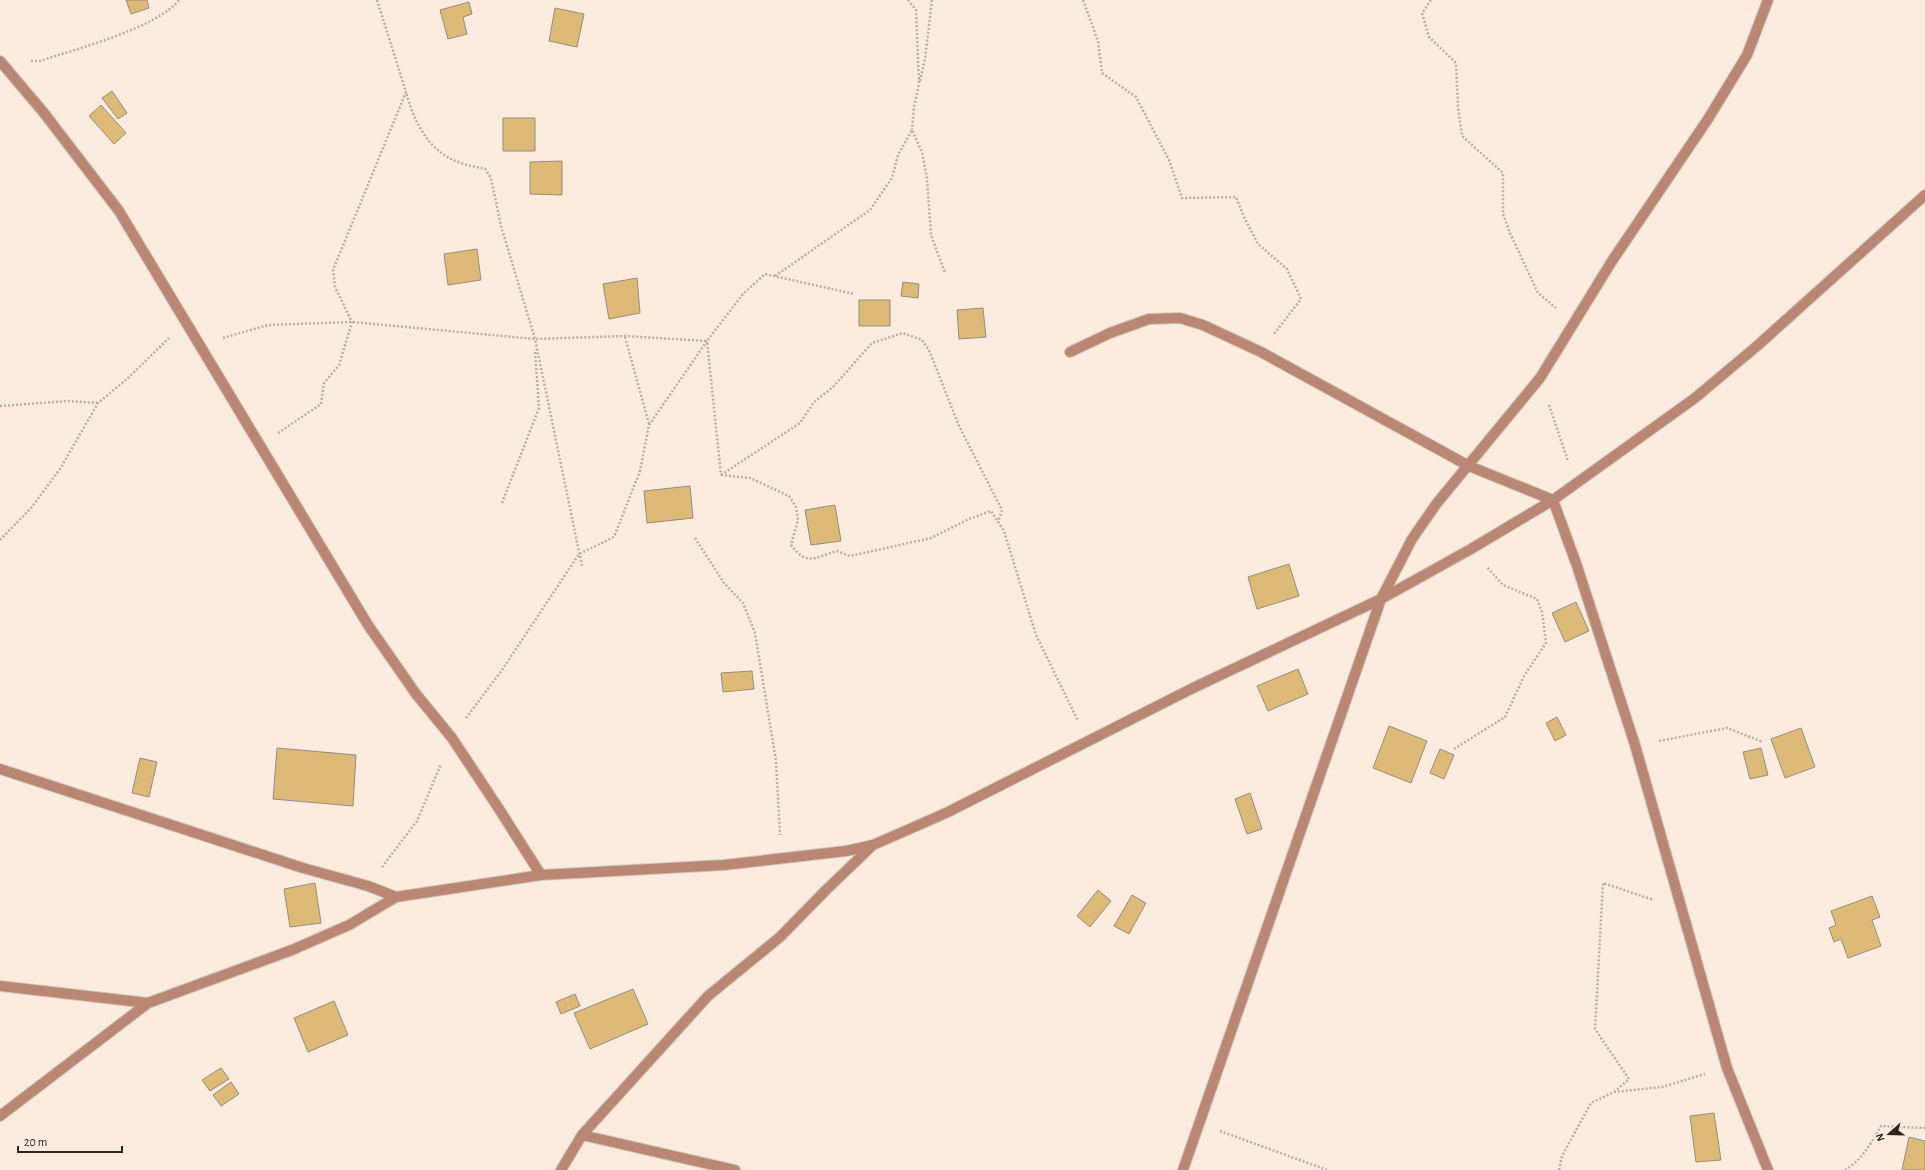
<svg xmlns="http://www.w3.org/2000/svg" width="1925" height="1170" viewBox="0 0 1925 1170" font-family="'Alegreya Sans',sans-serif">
	<rect width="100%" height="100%" fill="#fbecdf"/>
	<!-- building -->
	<path fill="#ddba78" stroke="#968d7e" d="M126,0H147L149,8L131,14Z
		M469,2L472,14L463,17L467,34L448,39L440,10Z
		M555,8L584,14L577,47L549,41Z
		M112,91L127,113L118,119L102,98Z
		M101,105L126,133L114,144L89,116Z
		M503,118H535V151H503Z
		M562,161V195L530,194V162Z
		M477,249L481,280L448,285L444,254Z
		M637,278L640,313L609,319L603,284Z
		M903,282L919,284L918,298L901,296Z
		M859,300H890V326H859Z
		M983,308L986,337L959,339L957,310Z
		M690,486L693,518L647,523L644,491Z
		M835,505L841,541L811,545L805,510Z
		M1289,564L1299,596L1257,609L1248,577Z
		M1576,602L1589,631L1565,642L1552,613Z
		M1298,669L1308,694L1268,711L1257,686Z
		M752,671L754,689L723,692L721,673Z
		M1557,717L1566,735L1555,741L1546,723Z
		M1389,726L1427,741L1411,783L1373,768Z
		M1801,728L1815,767L1785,778L1771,739Z
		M277,748L356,755L353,806L273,799Z
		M1761,748L1768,775L1750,779L1743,752Z
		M1440,749L1454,755L1444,779L1430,773Z
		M140,758L157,762L149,797L132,793Z
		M1250,793L1262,829L1247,834L1235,799Z
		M315,883L321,923L290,927L284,889Z
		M1098,890L1111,901L1090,927L1077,916Z
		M1132,895L1146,903L1129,934L1114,926Z
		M1872,896L1880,917L1872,920L1881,946L1848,958L1841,939L1834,942L1829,928L1836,925L1831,911Z
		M633,989L648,1024L590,1049L574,1013Z
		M575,994L580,1006L561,1014L556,1002Z
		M334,1001L348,1035L308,1052L294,1018Z
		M221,1068L229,1079L210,1091L202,1080Z
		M231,1082L239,1094L221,1106L213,1095Z
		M1714,1113L1721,1160L1696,1162L1690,1116Z
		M1909,1137L1925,1141V1170H1902Z"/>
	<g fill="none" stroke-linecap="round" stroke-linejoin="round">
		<defs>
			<path id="minor" d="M0,61L44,113L119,211L368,625L416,694L452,738L499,809L541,875
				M1070,352L1110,333L1149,319L1180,318L1203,325L1261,352L1469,466L1553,500L1577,566L1635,745L1727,1068L1768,1170
				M0,769L303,868L368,886L396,897
				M0,986L148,1003
				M0,1116L148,1003L292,950L349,925L396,897L541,875L724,865L846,851L873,845L946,813L1193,688L1381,599L1471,549L1553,500L1695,398L1757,346L1925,195
				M582,1135L735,1170
				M561,1170L582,1135L708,996L780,937L826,890L873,845
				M1183,1170L1381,599L1412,539L1437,503L1540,378L1612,261L1708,119L1747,55L1768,0"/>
		</defs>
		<!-- minor casing -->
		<use href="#minor" stroke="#d5c8bc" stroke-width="12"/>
		<!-- path -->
		<path stroke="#baaea4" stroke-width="2.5" stroke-dasharray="2 2" stroke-linecap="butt" d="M377,0L406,92
			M908,0L916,10L919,84L914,107L912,130
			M1083,0L1098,41L1102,73L1136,97L1169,160L1182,198L1236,197L1244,217L1258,244L1287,269L1301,299L1274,334
			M1431,0L1422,13L1429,37L1456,63L1458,107L1462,136L1503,173V214L1510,233L1538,293L1556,308
			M31,61H40C76,49 157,28 179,0
			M920,81L925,59L932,0
			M775,276L870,210L892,178L898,155L912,130L922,152L927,179L931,235L945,273
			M625,337L649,424
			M223,338L268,325L352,322L535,339L625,336L707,341L743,294L765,274L854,294
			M1549,405L1568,461
			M0,406L68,401L98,403
			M278,433L321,404L324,383L339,365L352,322L335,287L333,270L406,92C414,122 429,153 461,163C469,166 477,167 485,169L491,178L501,226L535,339L582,566
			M721,475L750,478L789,496L796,507L798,520L791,545C807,566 814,558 837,551L850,556L931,538L969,519L991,511L1004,531L1036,635L1078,721
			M721,475L800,423L814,402L833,387L872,343L903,333L922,340L929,350L959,426L1002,510L998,522
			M502,503L539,408L535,350
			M695,538L724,583L743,603L755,633L776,761L780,835
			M0,540L31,508L60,469L98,403L127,379L169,338
			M466,718L502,670L579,554L614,537L640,471L649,425L707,341L721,475
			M1659,741L1727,728L1763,742
			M1454,749L1505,717L1524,676L1546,643L1542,612L1537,599L1503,585L1487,567
			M382,867L417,821L441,764
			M1614,1092L1629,1079L1595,1029L1603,883L1654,900
			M1220,1131L1327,1170
			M1559,1170L1562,1156L1591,1103L1614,1092L1662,1087L1705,1074
			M1845,1170C1861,1161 1872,1142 1881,1126L1925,1128"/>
		<!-- minor -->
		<use href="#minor" stroke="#ba8774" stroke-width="10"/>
	</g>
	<!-- north arrow -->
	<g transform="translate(1889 1134) rotate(250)" stroke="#fbecdf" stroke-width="3" paint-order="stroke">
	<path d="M0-3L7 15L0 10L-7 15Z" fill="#29241f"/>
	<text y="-6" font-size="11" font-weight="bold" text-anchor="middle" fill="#29241f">N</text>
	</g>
	<!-- scale -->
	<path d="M18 1146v6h104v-6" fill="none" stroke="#29241f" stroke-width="2"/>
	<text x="24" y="1146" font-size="12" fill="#29241f" stroke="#fbecdf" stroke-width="3" paint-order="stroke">20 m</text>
</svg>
